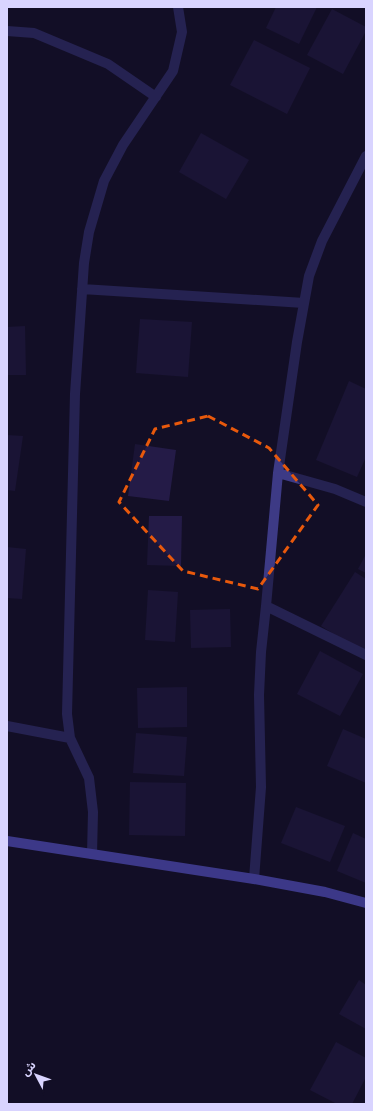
<svg xmlns="http://www.w3.org/2000/svg" width="373" height="1111" viewBox="0 0 373 1111" font-family="'Sofia Sans Condensed','Noto Sans Arabic',sans-serif">
	<rect width="100%" height="100%" fill="#130f26"/>
	<!-- building -->
	<path fill="#241b47" d="M276,7H317L299,44L266,28Z
		M332,9L366,27V31L343,74L307,55Z
		M254,40L310,68L287,114L230,85Z
		M201,133L249,160L226,199L179,172Z
		M140,319L192,322L188,377L136,373Z
		M25,326L26,375H7V327Z
		M349,381L366,389V457L357,477L316,460Z
		M7,435L23,436L15,491L7,490Z
		M135,444L176,450L169,501L128,496Z
		M149,516H182L181,566L147,565Z
		M7,547L26,549L22,599L7,598Z
		M366,554V573L358,569Z
		M355,572L366,579V654L321,626Z
		M148,590L178,592L175,642L145,640Z
		M230,609L231,647L191,648L190,610Z
		M320,651L363,674L340,716L297,694Z
		M187,687V727L138,728L137,688Z
		M343,729L366,739V783L327,766Z
		M136,733L187,737L184,776L133,773Z
		M130,782L186,783L185,836L129,835Z
		M296,807L345,826L330,862L281,843Z
		M353,833L366,839V883L337,871Z
		M359,980L366,985V1029L339,1014Z
		M336,1042L366,1058V1077L352,1104H337L310,1090Z"/>
	<g fill="none" stroke-linecap="round" stroke-linejoin="round">
		<!-- street -->
		<path stroke="#3d3a85" stroke-width="10" d="M7,31L34,33L108,64L156,97
			M82,289L304,303
			M278,473L335,489L366,502
			M266,606L366,655
			M7,726L70,738
			M92,854L93,812L89,778L70,738L67,714L75,394L84,263L89,232L104,181L123,145L173,71L182,32L178,7
			M254,879L261,787L259,695L261,652L266,606L278,473L297,342L309,276L322,241L366,156"/>
		<!-- secondary -->
		<path stroke="#6f6bff" stroke-width="10" d="M7,841L254,879L325,892L366,903"/>
	</g>
	<!-- marked area -->
	<path d="M0 0H373V1111H0ZM208,416L269,448L318,505L258,589L183,571L119,502L155,429Z" fill="#130f26" fill-opacity=".55" fill-rule="evenodd"/>
	<path fill="none" stroke="#e8590c" stroke-width="3" stroke-dasharray="8 5" stroke-linejoin="round" d="M208,416L269,448L318,505L258,589L183,571L119,502L155,429Z"/>
	<!-- border -->
	<rect width="373" height="1111" fill="none" stroke="#d9d4ff" stroke-width="16"/>
	<!-- north arrow -->
	<g transform="translate(36 1075) rotate(311)" stroke="#130f26" stroke-width="3" paint-order="stroke">
	<path d="M0-3L7 15L0 10L-7 15Z" fill="#d9d4ff"/>
	<text y="-6" font-size="11" font-weight="bold" text-anchor="middle" fill="#d9d4ff">ش</text>
	</g>
</svg>
